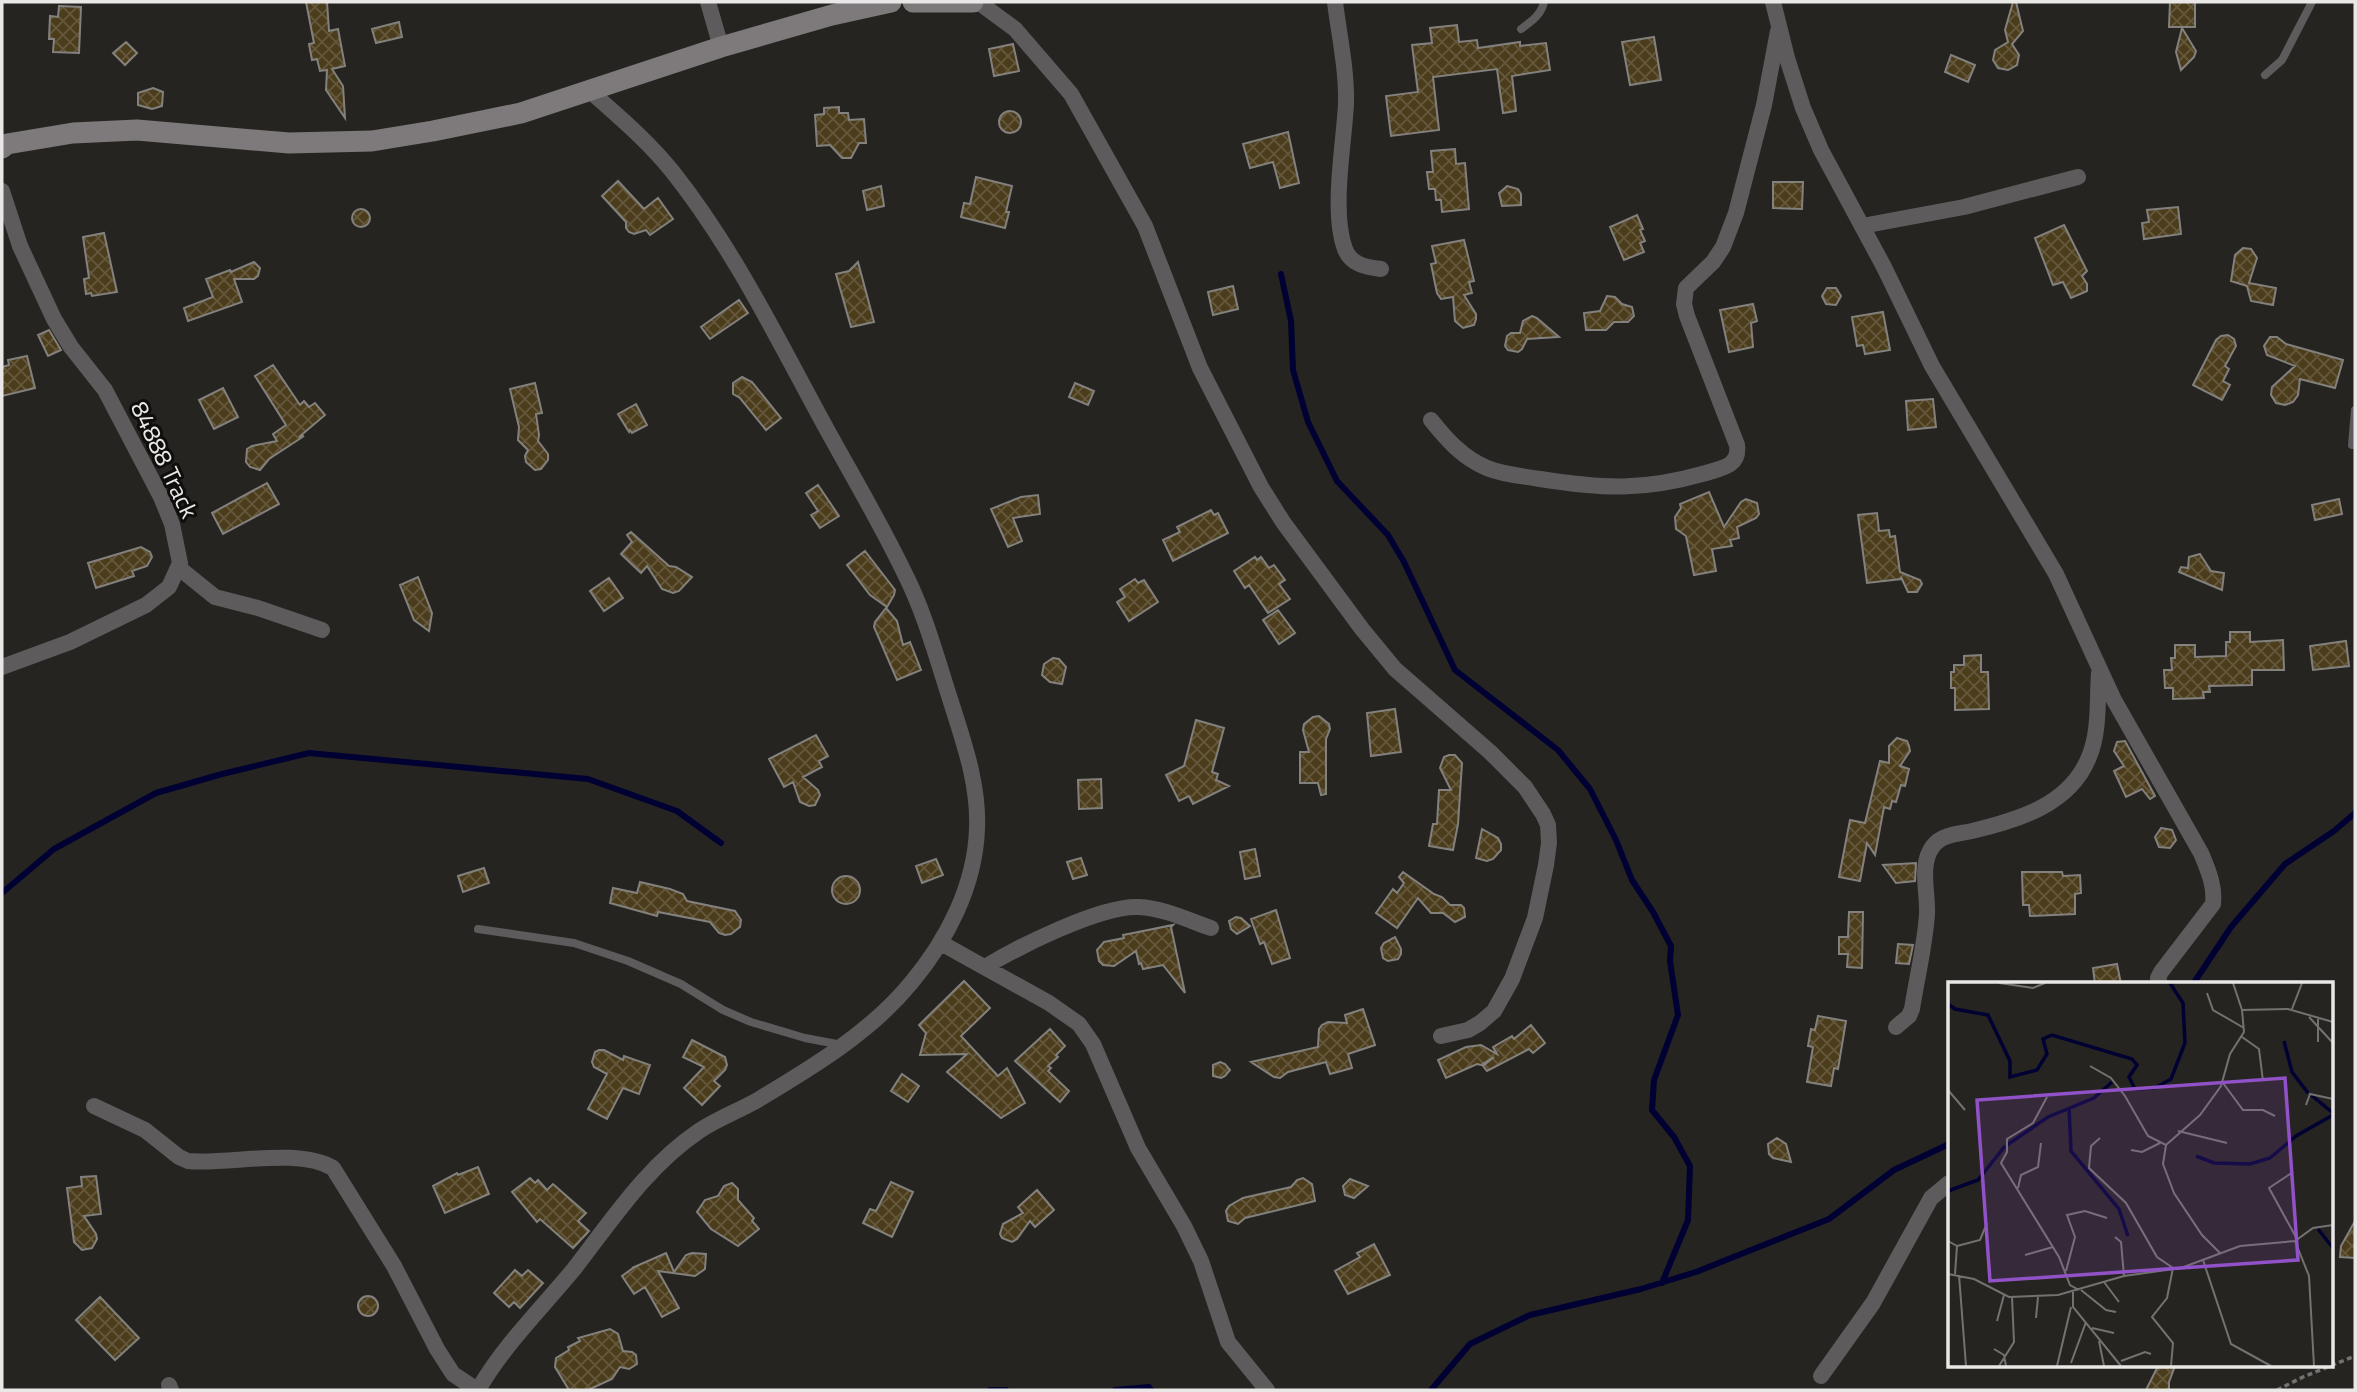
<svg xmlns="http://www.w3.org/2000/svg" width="2357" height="1392" viewBox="0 0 2357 1392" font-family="'Titillium Web',sans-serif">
	<defs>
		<pattern id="building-cross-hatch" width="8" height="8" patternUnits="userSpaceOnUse" patternTransform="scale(1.75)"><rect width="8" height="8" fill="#4b3c1c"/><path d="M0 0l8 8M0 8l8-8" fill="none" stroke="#65583d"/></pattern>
	</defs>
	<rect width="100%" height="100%" fill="#262421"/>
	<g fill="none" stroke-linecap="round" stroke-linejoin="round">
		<!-- stream -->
		<path stroke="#003" stroke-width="6" d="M1281,274L1291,321L1293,370L1308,422L1337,481L1388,535L1404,562L1455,670L1558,750L1590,789L1616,840L1632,880L1653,912L1671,946L1670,961L1678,1015L1654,1080L1652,1110L1674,1137L1690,1166L1688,1220L1662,1283
			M2,893L54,849L156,793L222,774L309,753L588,779L677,811L721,843
			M2193,984L2231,927L2285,864L2334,831L2355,813
			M990,1390H1006
			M1115,1390L1149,1387L1151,1390
			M1431,1390L1470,1344L1530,1315L1641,1289L1696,1272L1829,1219L1894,1170L1949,1144"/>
	</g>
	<!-- building -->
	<path fill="url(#building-cross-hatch)" stroke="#83817d" stroke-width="2" d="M306,2H327L329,31L338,29L345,66L332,69L343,86L345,118L326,90L327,70L320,71L317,59L312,60L309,44L314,43Z
		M2013,2H2016L2023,31L2012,44L2019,55L2017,65L2008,70L1998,68L1993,60L1995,50L2008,42L2005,30Z
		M2170,2H2195V27H2169Z
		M59,6L81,7L79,53L53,52L54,39H49L50,16L58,17Z
		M399,22L402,37L376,43L372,29Z
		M1457,25L1459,42L1477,40L1478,48L1520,42V46L1546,43L1550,70L1512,76L1516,111L1503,113L1497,69L1433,77L1439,130L1391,136L1386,96L1418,92L1412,45L1432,43L1430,28Z
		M2182,28L2196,51L2194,57L2181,70L2176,52Z
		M1654,37L1661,80L1630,85L1622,42Z
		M126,42L137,53L125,65L113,53Z
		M1013,44L1019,71L994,76L989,49Z
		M1951,55L1975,65L1968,82L1945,72Z
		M153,88L163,92L162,106L152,109L138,105V93Z
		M839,107V113H848L849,120L864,119L866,143H859L851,158H842L830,145L817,146L815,115L824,114V108Z
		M999 122a11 11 0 1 1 22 0a11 11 0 1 1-22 0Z
		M1288,132L1299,183L1280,188L1273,162L1250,168L1243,144Z
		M1455,149L1456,164L1465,163L1469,209L1442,212L1441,200H1436L1435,189H1429L1427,172H1433L1431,151Z
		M976,177L1012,186L1006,212H1009L1005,228L961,217L964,203L970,204Z
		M618,181L644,209L658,198L673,219L650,235L646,230L634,234L629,232L626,228V222L602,196Z
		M1773,182H1803L1802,209L1773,208Z
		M881,186L884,206L867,210L863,191Z
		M1507,186L1518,189L1521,194V205L1502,206L1499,193Z
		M2178,207L2181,234L2144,239L2142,223L2149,222L2147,210Z
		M352 218a9 9 0 1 1 18 0a9 9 0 1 1-18 0Z
		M1637,215L1643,229L1640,230L1645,241L1640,243L1644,252L1624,260L1610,227Z
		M2064,225L2087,271L2082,276L2087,284V291L2071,298L2063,282L2053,285L2035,238Z
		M104,233L117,292L92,296L91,293L86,294L84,279L89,278L83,237Z
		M1464,240L1474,281L1469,282L1472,293L1464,295L1476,314V319L1474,325L1463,328L1455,321L1453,297L1441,299L1437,293L1431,264L1436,263L1432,246Z
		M2243,248L2251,249L2257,258L2249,283L2276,288L2273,305L2251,301L2247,286L2231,281L2235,255Z
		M254,262L260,268L258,276L254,279H234L242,302L188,321L184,308L213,297L206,279L230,270L231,272Z
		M858,262L874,322L851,327L836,274L849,271Z
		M1233,286L1238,309L1213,315L1208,292Z
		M1827,288H1836L1841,296L1836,305L1826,304L1822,296Z
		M1607,296L1615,297L1622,304L1632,307L1634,316L1628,322H1614L1606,330H1586L1584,313L1600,311Z
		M739,300L748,313L710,339L701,327Z
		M1753,304L1757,321L1751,323L1753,347L1729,352L1720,310Z
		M1883,312L1890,350L1865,354L1863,345L1857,346L1852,317Z
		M1532,316L1537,318L1559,337L1527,339L1522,349L1518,352L1508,350L1505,346L1507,336L1511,333H1520L1523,321Z
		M49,330L61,350L48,356L38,335Z
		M2228,335L2234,339L2236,346L2225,366L2229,369L2223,381L2230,385L2222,400L2193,385L2216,340L2221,336Z
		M2270,337H2277L2286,344L2343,360L2335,388L2300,379L2298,395L2293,402L2285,405L2276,403L2271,395L2272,387L2295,366L2267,355L2264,346Z
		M27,356L35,388L2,396V367L9,365L8,360Z
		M273,365L300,405L304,401L309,407L315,403L325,415L299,437L304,436L269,459L260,470L250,467L246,462L247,449L252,446L277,441L273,434L286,425L255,376Z
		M742,377L752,382L781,418L766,430L740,398L733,394V383Z
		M535,383L542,413L536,414L539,435L538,441L548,454V460L541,469L535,470L526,462L525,456L528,450L518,440L519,427L510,389Z
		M1075,383L1094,391L1088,405L1069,397Z
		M223,388L238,417L214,429L199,400Z
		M1933,399L1936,427L1908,430L1906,401Z
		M636,404L647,425L632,433L630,430L629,432L618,414Z
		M267,483L279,504L223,534L212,513Z
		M818,485L839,516L820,528L811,515L818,511L806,493Z
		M1709,492L1724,527L1741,502L1746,499L1757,503L1759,514L1756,518L1737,527L1739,538L1730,540L1732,546L1712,549L1716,571L1694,575L1686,536L1676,529L1675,517L1681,508L1680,504Z
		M1038,495L1040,514L1013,518L1022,541L1008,547L991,509L1021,497Z
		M2339,499L2342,514L2315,520L2312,505Z
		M1211,510L1214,515L1218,513L1228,533L1173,561L1163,540L1180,532L1177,527Z
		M1877,513L1879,531L1889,530L1890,537L1895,536L1900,572L1920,580L1922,584L1917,592H1908L1901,577V579L1867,583L1858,515Z
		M631,532L669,566L676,567L692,577L679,591L673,593L662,589L647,566L641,573L621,554L632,542L627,535Z
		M141,547L150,552L152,557L147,566L132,571L134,576L96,588L88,563Z
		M865,551L895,590L894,595L887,607L870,595L847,565Z
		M2200,554L2211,571L2224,573L2222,590L2179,572L2181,567L2188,568L2189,557Z
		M1255,557L1257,560L1261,557L1269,568L1274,565L1285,580L1279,584L1290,599L1268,613L1249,585L1245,588L1234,571Z
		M418,577L432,613L429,631L414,620L400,585Z
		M609,578L623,598L604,611L590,591Z
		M1135,579L1138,583L1144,580L1158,602L1129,621L1117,602L1125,597L1120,589Z
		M886,608L897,621L903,645L910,642L921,670L897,680L874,627L875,622Z
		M1278,610L1295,633L1279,644L1263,620Z
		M2230,632H2250V642L2283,640L2284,670H2252V685L2209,686L2210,692H2203L2204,698L2173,699V688H2165L2164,670H2172L2171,658H2175V645H2195V657L2226,656V642H2230Z
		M2346,641L2349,666L2313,670L2310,646Z
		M1981,655V672H1988L1989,709L1955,710V688H1951V672H1954V665H1964V656Z
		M1053,658L1059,659L1066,667L1062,684L1050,682L1042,675L1044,664Z
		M1395,709L1401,752L1371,756L1367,713Z
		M1319,716L1329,724L1330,729L1326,739V794L1321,795L1318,783H1300V752H1309L1303,730L1304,724L1313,717Z
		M1196,720L1224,728L1212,772L1218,774L1216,780L1229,786L1193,804L1189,796L1179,801L1166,775L1184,766Z
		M816,735L828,756L819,761L822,767L803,777L818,790L820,795L815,805L809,806L800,802L793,782L784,787L769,759Z
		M1897,738L1907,741L1909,746L1910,751L1900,766L1909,769L1905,786L1901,785L1896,802L1892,801L1890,809L1884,807L1875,855L1867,843L1860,881L1839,877L1850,820L1865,823L1880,761L1889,763V746Z
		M2125,741L2155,796L2150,799L2142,789L2126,797L2114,771L2124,766L2114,751L2117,742Z
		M1449,755H1455L1462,763L1458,824L1453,850L1429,846L1433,824H1437L1439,790H1451L1440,768L1444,757Z
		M1101,779L1102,808L1079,809L1078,780Z
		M2161,828L2172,830L2176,840L2170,848L2159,847L2155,837Z
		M1482,829L1498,838L1501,844V850L1493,859L1487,861L1476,858Z
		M1255,849L1260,876L1245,879L1240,852Z
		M1081,858L1087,875L1073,879L1067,862Z
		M936,859L943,875L922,883L916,866Z
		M1916,863L1915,881L1896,883L1883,865Z
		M484,868L489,883L463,892L458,876Z
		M1403,872L1434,894L1442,897L1450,905H1461L1464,908L1465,917L1455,922L1443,913H1431L1418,898L1397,928L1376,913L1393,889L1397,893L1404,883L1399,877Z
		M2022,872H2062L2063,876L2080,875L2081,893L2075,894V914L2030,916L2029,905H2023Z
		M832 890a14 14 0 1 1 28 0a14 14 0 1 1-28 0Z
		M640,882L670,889L683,894L687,901L735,911L741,920L740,927L731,934L725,935L719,933L710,922L658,912L657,916L610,903L613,888L637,893Z
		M1276,910L1290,958L1272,964L1264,942L1260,944L1251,919Z
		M1849,912H1863L1862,968L1847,967L1848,954H1839V937H1848Z
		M1236,917L1241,918L1250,926L1237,934L1231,929L1229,921Z
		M1173,925L1171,927L1185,993L1163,965L1143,969L1141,963L1139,964L1136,951L1114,966L1103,965L1099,961L1097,950L1104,942L1124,938L1123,935Z
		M1395,937L1401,949V954L1398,959L1388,961L1383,958L1381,948L1384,943Z
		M1898,944L1913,945L1909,964L1896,963Z
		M2117,964L2121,984H2095L2093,968Z
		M964,981L990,1008L961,1036L998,1076L1007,1068L1025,1103L1001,1118L947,1072L967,1054L920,1055L926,1033L919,1025Z
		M1363,1009L1375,1045L1348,1054L1352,1068L1330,1074L1326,1062L1288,1072L1280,1078L1274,1077L1251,1062L1318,1047L1319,1029L1322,1025L1328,1022L1347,1023L1345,1015Z
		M1818,1016L1846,1021L1838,1069L1834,1068L1831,1086L1807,1082L1813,1047L1808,1046L1811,1029L1815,1030Z
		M1531,1025L1545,1043L1533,1053L1529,1049L1487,1071L1483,1066L1494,1057L1481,1065L1477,1064L1446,1078L1438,1060L1466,1047L1481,1045L1497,1054L1493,1047L1512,1036L1514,1039Z
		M1050,1029L1065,1046L1056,1055L1058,1057L1048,1066L1051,1068L1048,1071L1069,1091L1060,1102L1015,1061Z
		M692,1040L725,1057L727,1065L725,1070L714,1081L720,1086L702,1105L684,1088L704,1067L683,1057Z
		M599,1050H604L623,1060L624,1056L650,1065L639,1094L623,1088L607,1119L588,1109L607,1074L594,1067L592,1062L595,1052Z
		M1220,1062L1225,1064L1230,1070L1225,1076L1221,1078L1213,1076V1065Z
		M902,1074L919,1086L908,1102L891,1091Z
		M1777,1138L1786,1144L1791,1162L1773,1158L1769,1154L1768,1144Z
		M478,1167L489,1194L445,1213L433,1186L457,1173L458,1175Z
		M96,1176L101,1214L84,1216L96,1234L97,1239L92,1248L82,1250L74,1242L67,1188L82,1186L81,1177Z
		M530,1178L535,1183L538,1180L547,1190L553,1184L586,1213L578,1221L589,1231L573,1248L540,1219L537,1222L512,1192Z
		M1303,1178L1312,1184L1315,1201L1245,1218L1238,1224L1228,1221L1226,1211L1229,1206L1243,1198L1291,1187L1297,1180Z
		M1350,1179L1368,1186L1354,1198L1345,1195L1343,1186Z
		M891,1182L913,1192L892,1237L863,1223L870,1209L876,1211Z
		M732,1183L738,1189V1200L754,1218L752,1221L759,1229L738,1246L711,1229L697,1212L705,1200L718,1196L724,1186Z
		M1037,1190L1054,1210L1035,1227L1030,1221L1017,1239L1012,1242L1002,1238L1000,1234L1003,1224L1023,1213L1018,1207Z
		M2355,1221V1258L2340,1257L2341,1246Z
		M1374,1244L1390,1275L1348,1294L1335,1271L1360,1257L1357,1253Z
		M666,1253L674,1272L686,1255L692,1253L706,1254L705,1269L695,1276L658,1271L679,1308L662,1317L645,1287L634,1294L622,1276L633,1268H632Z
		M515,1270L522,1276L528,1270L543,1283L520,1308L514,1302L509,1307L494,1293Z
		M358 1306a10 10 0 1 1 20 0a10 10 0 1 1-20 0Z
		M100,1297L139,1338L115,1360L76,1320Z
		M610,1329L618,1334L623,1351L632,1352L636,1355L637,1364L629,1369L620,1367L612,1379L588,1390H569L555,1367L556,1358L569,1350L568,1347L580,1341L578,1338Z
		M2158,1366H2175L2169,1382V1390H2146Z"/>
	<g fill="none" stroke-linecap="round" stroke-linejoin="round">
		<!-- path -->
		<path stroke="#747270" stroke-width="3.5" stroke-dasharray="5 3.5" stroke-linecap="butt" d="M2277,1390L2303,1377L2355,1356"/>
		<!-- lane -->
		<path stroke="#5d5b5c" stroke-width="8" d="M1521,29C1532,21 1541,15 1544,2
			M2265,75L2282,60L2312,2
			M2352,445L2355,410
			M478,929L574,943L628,961L681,984L723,1010L751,1022L805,1038L842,1045"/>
		<!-- street -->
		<path stroke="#5d5b5c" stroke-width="16" d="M708,2L721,47
			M1335,2C1339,35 1347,70 1346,104C1344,144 1331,212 1345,249C1351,265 1366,267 1381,269
			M1773,2L1787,58L1803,108L1821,150L1884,267L1932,366L2056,574L2114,700L2201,853C2208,870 2215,885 2213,904L2161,972L2158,978L2160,984
			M963,4H981L1015,29L1071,94L1145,226L1200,368L1261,487L1283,522L1362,629L1395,669L1490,752L1525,787L1543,814L1548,825L1549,843L1546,865L1535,918L1512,979L1494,1011L1480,1023L1468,1030L1441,1036
			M2,191L20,246L54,319L71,347L105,390L161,497L172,524L180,563L169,587L146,605L70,642L2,667
			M1862,226L1964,207L2078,177
			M1431,420C1447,440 1463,458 1487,468C1504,475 1523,476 1540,479C1604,489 1643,491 1706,473C1722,468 1740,466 1737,445L1687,316L1684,304L1686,288L1713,262L1723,247L1736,213L1764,105L1778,31
			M179,568L215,597L258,608L322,630
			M941,943L1049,1003L1079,1024L1093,1044L1138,1148L1184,1226L1201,1261L1228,1342L1267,1390
			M985,967C1018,947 1101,905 1139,907C1163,908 1188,920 1211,928
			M1896,1027L1909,1016L1912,1009C1917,977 1925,945 1927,914C1928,892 1919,864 1933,846C1942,834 1959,834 1972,831C2018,820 2070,805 2089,757C2100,731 2097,699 2099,672
			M94,1106L145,1130L179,1157L188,1161C229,1165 297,1147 333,1168L394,1266L437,1349L453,1374L477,1390
			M1821,1376L1873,1303L1931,1198L1949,1183
			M169,1385L171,1390
			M478,1390C504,1345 541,1309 574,1269C612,1220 647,1166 699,1131C717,1119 738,1111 756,1101C811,1068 870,1033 911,983C947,940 975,886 977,829C979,785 964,743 951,702C937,659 925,613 904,572C878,518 847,467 819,415C774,332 731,245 672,171C648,141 618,116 590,91"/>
		<!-- secondary -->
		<path stroke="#7e7a7b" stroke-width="21" d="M913,2H973
			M2,148L7,144L73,133L137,130L289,143L372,141L433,131L521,113L721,47L832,15L891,2"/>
	</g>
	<g text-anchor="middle" stroke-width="6" stroke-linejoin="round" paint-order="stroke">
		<!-- street labels -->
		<g font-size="24" fill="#e9e8e6" stroke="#0e0e0c">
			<text transform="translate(164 460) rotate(65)" y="8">84888 Track</text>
		</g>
	</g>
	<!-- overview -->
	<g transform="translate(1948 982)">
		<rect width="385" height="385" fill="#262421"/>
		<path fill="none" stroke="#003" stroke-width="3.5" d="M0,22L7,27L40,33L62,79V95L89,88L99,72L95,57L104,53L184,77L189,83L181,95L187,107L207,106L223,97L237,61L235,21L222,1M336,59L344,90L360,111M363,113L385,131M121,125L123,169L171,227L180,254M59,163L100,135L146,116L164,100M248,174L266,181L302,182L322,176L348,154L385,133M0,209L30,198L57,164M370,247L385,266"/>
		<path fill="none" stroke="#747270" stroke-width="2" d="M51,1L85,6L97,1M285,1L294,28M259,11L265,28L296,46M344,27L354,1M361,35L385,61M294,55L311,67L315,99M370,60V37M142,84L163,96L177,114L200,154L218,163M275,101L295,128H315L327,134M0,108L17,128M99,115L85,141L59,157V170L53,181L111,275L122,303L131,308M358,123L362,112L385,117M230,149L279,161M152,156L143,164L141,186L178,221L209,275L225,286L219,316L204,335L225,361L223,384M183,168L194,170L212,161M345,190L321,206L349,257M70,206L73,193L90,185L93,161M167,255L173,260L176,294M0,259L9,264L7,292M347,259L361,294L366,384M9,264L32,258L39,241M272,271L254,253L226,211L215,182L218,163L252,133L273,104L282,72L296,50L294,28L340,27L385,40M77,273L105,265M255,278L283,362L323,384M118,289L127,255L119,233L137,229L159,236M0,292L26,297L61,315L110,313L176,294L233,286L292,264L347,259L365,246L385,243M11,293L18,384M156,300L171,320M133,308L158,328L168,330M125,310V325L173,384M88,336L90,315M49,339L56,313M144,346L166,351M151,359L156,384M46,367L56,373L58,384M173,379L197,370L203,372M123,381L138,340M51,384L66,360L64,315M109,384L123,325"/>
		<path fill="#9152c7" fill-opacity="0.15" stroke="#9152c7" stroke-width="3.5" d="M337,96L350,278L42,299L29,118Z"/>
		<rect width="385" height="385" fill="none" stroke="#e9e8e6" stroke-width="3.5"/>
	</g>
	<!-- border -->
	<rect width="2357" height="1392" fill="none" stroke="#e9e8e6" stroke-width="7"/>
</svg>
